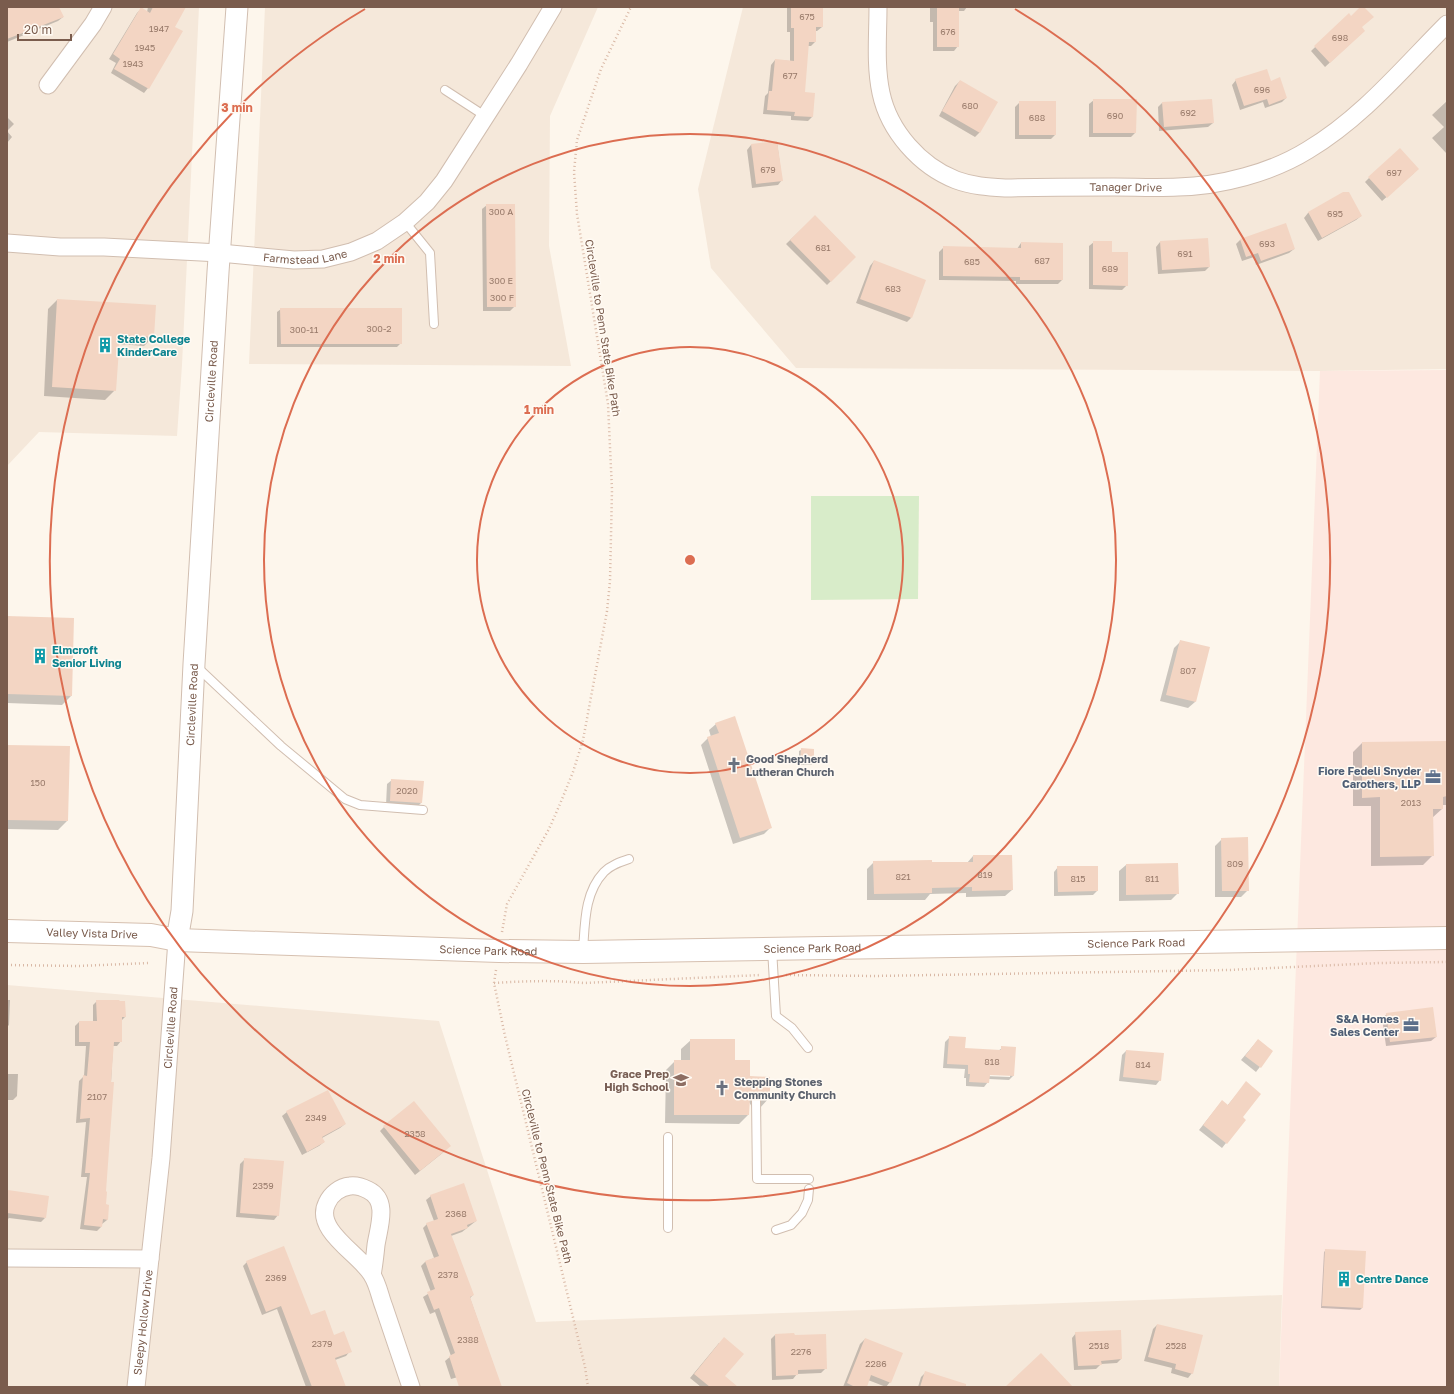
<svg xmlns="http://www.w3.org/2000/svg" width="1454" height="1394" viewBox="0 0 1454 1394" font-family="'Golos Text',sans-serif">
	<rect width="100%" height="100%" fill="#fdf6ec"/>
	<!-- residential -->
	<path fill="#f5e8da" d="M7,7H199L182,365L177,436L39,432L7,466Z
		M265,7H598L550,116L549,246L571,366L249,364Z
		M743,7H1447V369L1320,371L796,368L711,268L698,189Z
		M7,985L439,1021L536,1322L1282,1295L1279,1387H7Z"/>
	<!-- commercial -->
	<path fill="#fde8e0" d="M1447,370V1387H1279L1320,371Z"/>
	<!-- green -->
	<path fill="#d8ecc9" d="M811,496H919L918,599L811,600Z"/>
	<!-- shadow -->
	<path fill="#0003" fill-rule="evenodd" d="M7,7H58L63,17L58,21L7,42Z
		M148,7H182L148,88L144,93L111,73L116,63L109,59L137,13L141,9L147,12Z
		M787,7H822V27L817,31H815V42L811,46H807L804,93L812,117L808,121L791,120V116L763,114L765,96L768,93L771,65L775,60L790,61V32H787Z
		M930,7H967L964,11H958V46L954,51H933V22H930Z
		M1362,7H1363L1361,27L1364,31L1325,67L1311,51L1349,15L1351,17Z
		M1236,80L1270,82L1286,98L1282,102L1265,108L1263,102L1240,110L1232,85Z
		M960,81L980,132L975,137L939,116L955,86Z
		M1094,100L1135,133L1131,137H1089V104Z
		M1447,101V154L1432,138L1444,127L1432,115Z
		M1020,102L1055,135L1051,139H1015V107Z
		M1162,103L1213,123L1208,127L1159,131L1158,107Z
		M7,117L14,124L7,131Z
		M7,131L12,137L7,143Z
		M777,142L782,180L778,185L752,188L747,150L751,145Z
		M1414,173L1382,201L1365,182L1369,178Z
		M1343,193L1361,216L1356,220L1318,241L1304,218L1308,213Z
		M487,205L515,306L510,311H483L482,209Z
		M815,216L855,257L827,285L786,244Z
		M1240,240L1294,249L1289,253L1256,265L1254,257L1242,261L1236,244Z
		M1094,242L1111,253L1127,285L1122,290L1089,289V246Z
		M1160,242L1209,267L1205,271L1158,274L1156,247Z
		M1021,243L1062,280L1058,284H1016V281L939,280V252L944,247L1017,249Z
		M874,261L911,318L907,322L856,303L870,266Z
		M57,300L155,306L153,337L144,346L118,344L115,390L105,400L44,396L48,309Z
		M281,309L401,343L397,347H277V312Z
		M7,617L71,696L62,705L7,703Z
		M1181,641L1195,702L1188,708L1160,701L1174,648Z
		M716,724L771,827L764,834L733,844L701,745L708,738L711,737L709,730Z
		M1447,742V805H1442V809L1432,818L1433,855L1423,865L1371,866V806H1353V752L1362,743Z
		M7,746L69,747L67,821L58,830L7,829Z
		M801,750L813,763L811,765H799V751Z
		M392,780L423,782L421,803L417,807L386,805L387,784Z
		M1222,839L1248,890L1241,897H1215V846Z
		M973,856L1012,890L1005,896L966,897V893L930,894L925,900H867V869L874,862L967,863Z
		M1177,864L1178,893L1171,900L1119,901V871L1126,865Z
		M1058,867L1097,891L1093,895L1054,896V872Z
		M7,1000H10L9,1025L7,1027Z
		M97,1001L125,1017L121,1021V1041L117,1046H113L105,1192L104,1205L107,1220L102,1224L101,1227L97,1231L80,1229L87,1177H81L86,1122L76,1123L79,1081L84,1076L86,1046H75V1026L79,1022H93V1005Z
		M1387,1014L1436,1037L1431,1041L1386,1046L1382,1018Z
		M950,1037L964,1049L998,1051L1002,1048H1015L1013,1076L1009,1080L989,1079L988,1082L984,1087L966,1086V1078H964L965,1069L943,1068L945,1042ZM985,1074L1010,1075V1077L985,1076Z
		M691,1040L734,1061L769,1098L760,1108L752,1107L749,1102L748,1115L739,1124L665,1123L666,1070L675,1061H681V1049Z
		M1258,1040L1272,1051L1256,1072L1241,1060Z
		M1126,1051L1160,1080L1156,1085L1119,1081L1122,1055Z
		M7,1074H18L17,1096L13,1100H7Z
		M1246,1083L1242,1117L1226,1143L1222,1148L1199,1130L1218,1106L1222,1101L1227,1106Z
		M287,1112L345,1124L340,1128L322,1138L324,1142L319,1146L302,1155L282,1116Z
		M384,1127L445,1151L415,1175L380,1131Z
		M245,1159L278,1215L274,1220L236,1217L240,1164Z
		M9,1191L45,1218L41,1222L9,1218L7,1220V1193Z
		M431,1196L476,1221L462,1232L451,1236L473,1295L470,1298L501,1387H462L458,1377L451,1379L445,1361L451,1356L435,1312L430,1314L423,1297L431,1292L421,1266L425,1262L434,1258L423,1228L427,1224L434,1221L426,1200Z
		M1326,1250L1365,1252L1362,1308L1360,1310L1321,1308L1324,1252Z
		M247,1262L350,1351L346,1356L335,1360L345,1387H306L277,1309L262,1315L243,1266Z
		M1157,1325L1192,1373L1188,1378L1171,1373L1172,1368L1144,1361L1153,1329Z
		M1076,1333L1121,1359L1117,1363L1101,1364L1096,1369L1074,1370L1072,1338Z
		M775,1335H825L826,1368L821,1373L797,1374L793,1379L772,1380L771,1339Z
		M865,1339L890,1382L886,1387L868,1380L866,1387H843L860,1344Z
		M719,1343L724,1376L737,1387H701L690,1378Z
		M926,1372L951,1387H918L921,1377Z"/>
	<!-- building -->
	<path fill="#f3d5c3" d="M7,7H59L64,17L7,39Z
		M141,7L150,13L153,7H186L175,27L183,31L149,89L114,69L120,59L113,54Z
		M791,7H823V27H816V42H809L805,92L815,93L813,117L794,116L795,112L767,110L769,91H772L775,59L794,61V28H791Z
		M937,7H959V47H937Z
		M1360,7H1364L1374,17L1362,27L1365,31L1330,63L1314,46L1349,13L1351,16Z
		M1267,69L1271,81L1280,77L1287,98L1269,105L1267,99L1244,106L1235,79Z
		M960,80L998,102L980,133L942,111Z
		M1093,99H1137L1136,133H1093Z
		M1212,99L1214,123L1164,127L1162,102Z
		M1019,101H1056V135H1019Z
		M777,141L783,181L756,184L751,144Z
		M1400,148L1419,169L1387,198L1368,177Z
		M1343,192H1349L1362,216L1322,238L1308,212Z
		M486,204H515L516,307H487Z
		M815,215L856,257L831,282L790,240Z
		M1286,223L1295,249L1261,261L1258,253L1246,257L1240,239Z
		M1208,238L1210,267L1162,270L1160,241Z
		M1093,241H1112V252H1128V286L1093,285Z
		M1021,242L1063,243V280H1020V277L943,276V246L1021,248Z
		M874,260L926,280L912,318L860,299Z
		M57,299L156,305L154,337L120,335L116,391L52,387Z
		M280,308H402V344H281Z
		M7,616L74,618L72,696L7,694Z
		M1180,640L1210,647L1196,702L1166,695Z
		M735,716L772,828L740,838L707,737L719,733L715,723Z
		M1447,741V796L1443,797V809H1433L1434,856L1380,857V797L1362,798V742Z
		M7,745L70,746L68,821L7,820Z
		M801,748L814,749V764H800Z
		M391,779L424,781L422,803L390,801Z
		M1248,837L1249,891H1222L1221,838Z
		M973,855H1012L1013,890L972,891V887L932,888V893L874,894L873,861L932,860V862H973Z
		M1178,863L1179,894L1126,895V864Z
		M1057,866H1098V891L1058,892Z
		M96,1000H120L119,1001H125L126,1017H122V1042H114L111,1082H114L106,1191L107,1192L106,1204L109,1205L108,1220L103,1219L102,1227L84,1225L90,1173H85L90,1118L80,1119L83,1075L87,1076L90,1042H79V1021H97Z
		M1433,1007L1437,1037L1390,1042L1386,1013Z
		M949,1036L966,1037L965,1048L1001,1050V1046L1016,1047L1014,1076L990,1075L989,1083L969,1082L970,1074H968V1065L947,1064Z
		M690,1039H735V1060H750V1076L770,1077V1099H761L758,1094L753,1095L750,1098L749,1115H674V1060H690Z
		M1258,1039L1273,1051L1261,1068L1245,1056Z
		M1126,1050L1164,1053L1161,1081L1123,1077Z
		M1246,1081L1261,1094L1243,1117L1246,1120L1227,1144L1203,1125L1222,1100L1228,1105Z
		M328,1090L346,1124L322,1137L325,1142L307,1152L286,1111Z
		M414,1101L451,1146L420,1171L383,1126Z
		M244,1158L284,1161L279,1216L240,1213Z
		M464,1183L477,1221L467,1225L468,1228L451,1234L474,1295L470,1297L502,1387H459L449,1356L455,1353L439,1308L434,1310L427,1292L435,1289L425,1261L439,1256L426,1223L438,1219L430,1195Z
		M8,1190L49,1196L46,1218L7,1213Z
		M284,1246L311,1315L325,1310L334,1335L344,1331L352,1352L335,1358L346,1387H312L281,1306L266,1312L246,1261Z
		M1325,1249L1366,1251L1363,1308L1322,1306Z
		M1157,1324L1203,1335L1193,1374L1175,1369L1176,1364L1148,1357Z
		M1121,1330L1122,1359L1101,1361L1102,1365L1078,1366L1075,1332Z
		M794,1333L795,1335L826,1334L827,1369L798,1370V1375L776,1376L775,1334Z
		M724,1337L744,1354L725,1376L738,1387H710L694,1374Z
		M865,1338L903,1353L891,1383L871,1375L867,1387H855L847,1383Z
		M1041,1353L1073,1387H1005Z
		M925,1371L966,1384V1387H920Z"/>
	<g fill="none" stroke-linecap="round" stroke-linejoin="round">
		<defs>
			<path id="service" d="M445,90L485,116
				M405,222L430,253L434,324
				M197,667L281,746L345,799L360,805L423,810
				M772,949L776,1016L792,1028L808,1048
				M583,951C585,924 584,893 604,872C611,865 620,862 629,859
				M756,1099L757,1179H809
				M668,1228V1137
				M776,1230L791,1225L802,1213L808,1200L809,1189"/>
			<g id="minor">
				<path id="s1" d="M878,7C878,35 875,65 881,93C889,131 920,166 956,180C972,186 988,187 1005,188C1041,187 1078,187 1114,187C1135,187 1157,188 1178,187C1220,186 1271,173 1308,150C1362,118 1403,68 1447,24"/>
				<path d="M48,85L93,24L103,7"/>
				<path id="s2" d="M7,243L60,247H104L220,253L294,260L323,259L351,252L377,241L405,222L427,202L444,181L519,64L553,7"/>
				<path d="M7,1258L150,1259"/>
				<path d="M372,1275C374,1265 375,1255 376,1245C379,1226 389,1200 368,1190C362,1187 357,1185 350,1186C340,1187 331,1194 327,1203C313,1230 361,1255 372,1275C378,1284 380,1297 384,1307C393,1333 402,1360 411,1387"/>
				<path id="s3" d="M136,1387L161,1158L177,940"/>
			</g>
			<g id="tertiary">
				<path id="s4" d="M177,940L182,911L194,664L218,272L237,7"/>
			</g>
			<g id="secondary">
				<path id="s5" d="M7,931L151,935L177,940L499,951L583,952L1447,938"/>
			</g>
		</defs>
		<!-- service casing -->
		<use href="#service" stroke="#d1beb0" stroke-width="10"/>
		<!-- minor casing -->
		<use href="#minor" stroke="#d1beb0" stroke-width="19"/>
		<!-- tertiary casing -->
		<use href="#tertiary" stroke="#d1beb0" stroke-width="23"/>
		<!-- secondary casing -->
		<use href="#secondary" stroke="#d6c0b0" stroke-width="24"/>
		<!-- path -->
		<path stroke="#d9b8a5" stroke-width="2.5" stroke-dasharray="1 3" stroke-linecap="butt" d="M502,932L507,904L549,829L560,804L573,772L583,740L607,611L610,581L612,490L608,404L577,214L574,172L577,140L601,69L631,7
			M7,965L78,966L149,963
			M496,970L494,983L505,1036L585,1367L588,1387
			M786,975L874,976L1229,970L1379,963L1447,962
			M494,983C525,981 554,980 584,983L761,975"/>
		<!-- service -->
		<use href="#service" stroke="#fff" stroke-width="8"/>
		<!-- minor -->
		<use href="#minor" stroke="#fff" stroke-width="17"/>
		<!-- tertiary -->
		<use href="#tertiary" stroke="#fff" stroke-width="21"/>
		<!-- secondary -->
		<use href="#secondary" stroke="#fff" stroke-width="22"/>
	</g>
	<!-- distance rings -->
	<g fill="none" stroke="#dc6d51" stroke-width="2">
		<circle cx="690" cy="560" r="213"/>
		<circle cx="690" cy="560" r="426"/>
		<path d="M1015 9A640 640 0 1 1 365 9"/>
	</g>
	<!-- icons -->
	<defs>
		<symbol id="building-bare" viewBox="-9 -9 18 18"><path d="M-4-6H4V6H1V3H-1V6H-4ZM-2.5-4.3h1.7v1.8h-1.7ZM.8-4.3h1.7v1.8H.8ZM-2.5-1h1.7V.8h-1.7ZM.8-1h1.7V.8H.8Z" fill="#0f9aa8" stroke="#fffaf3" stroke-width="2.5" paint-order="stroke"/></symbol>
		<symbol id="church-bare" viewBox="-9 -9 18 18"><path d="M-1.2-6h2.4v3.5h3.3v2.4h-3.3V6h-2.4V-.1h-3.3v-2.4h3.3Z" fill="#6b7280" stroke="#fffaf3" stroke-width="2.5" paint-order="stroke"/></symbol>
		<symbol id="office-bare" viewBox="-9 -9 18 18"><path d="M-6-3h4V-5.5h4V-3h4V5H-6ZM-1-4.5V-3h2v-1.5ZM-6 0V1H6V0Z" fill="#5c6f8a" stroke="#fffaf3" stroke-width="2.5" paint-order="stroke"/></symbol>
		<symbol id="school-bare" viewBox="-9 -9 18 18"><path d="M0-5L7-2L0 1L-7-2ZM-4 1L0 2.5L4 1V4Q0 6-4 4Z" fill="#8d6e63" stroke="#fffaf3" stroke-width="2.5" paint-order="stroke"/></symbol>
	</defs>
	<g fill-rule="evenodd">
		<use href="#building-bare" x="94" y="334" width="22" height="22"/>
		<use href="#building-bare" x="29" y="645" width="22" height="22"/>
		<use href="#church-bare" x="723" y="754" width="22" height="22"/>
		<use href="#office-bare" x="1422" y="766" width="22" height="22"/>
		<use href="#office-bare" x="1400" y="1014" width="22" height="22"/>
		<use href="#school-bare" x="670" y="1069" width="22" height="22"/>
		<use href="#church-bare" x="711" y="1077" width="22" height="22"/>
		<use href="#building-bare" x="1333" y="1268" width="22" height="22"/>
	</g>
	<g text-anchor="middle" stroke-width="3" stroke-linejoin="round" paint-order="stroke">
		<!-- number labels -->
		<g font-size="9" fill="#987a6a">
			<text x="807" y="20">675</text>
			<text x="159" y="32">1947</text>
			<text x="948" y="35">676</text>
			<text x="1340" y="41">698</text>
			<text x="145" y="51">1945</text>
			<text x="133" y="67">1943</text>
			<text x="790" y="79">677</text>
			<text x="1262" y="93">696</text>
			<text x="970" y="109">680</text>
			<text x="1188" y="116">692</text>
			<text x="1115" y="119">690</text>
			<text x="1037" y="121">688</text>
			<text x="768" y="173">679</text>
			<text x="1394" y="176">697</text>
			<text x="501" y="215">300 A</text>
			<text x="1335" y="217">695</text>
			<text x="1267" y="247">693</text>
			<text x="823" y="251">681</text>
			<text x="1185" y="257">691</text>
			<text x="1042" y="264">687</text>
			<text x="972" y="265">685</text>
			<text x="1110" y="272">689</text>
			<text x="501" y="284">300 E</text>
			<text x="893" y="292">683</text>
			<text x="502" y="301">300 F</text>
			<text x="379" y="332">300-2</text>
			<text x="304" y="333">300-11</text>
			<text x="1188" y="674">807</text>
			<text x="38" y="786">150</text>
			<text x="407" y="794">2020</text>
			<text x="1411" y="806">2013</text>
			<text x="1235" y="867">809</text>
			<text x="985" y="878">819</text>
			<text x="903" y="880">821</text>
			<text x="1078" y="882">815</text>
			<text x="1152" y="882">811</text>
			<text x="992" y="1065">818</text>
			<text x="1143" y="1068">814</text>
			<text x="97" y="1100">2107</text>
			<text x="316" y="1121">2349</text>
			<text x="415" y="1137">2358</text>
			<text x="263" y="1189">2359</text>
			<text x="456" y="1217">2368</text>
			<text x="448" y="1278">2378</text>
			<text x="276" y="1281">2369</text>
			<text x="468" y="1343">2388</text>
			<text x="322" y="1347">2379</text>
			<text x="1099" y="1349">2518</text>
			<text x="1176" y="1349">2528</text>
			<text x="801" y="1355">2276</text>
			<text x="876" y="1367">2286</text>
		</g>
		<!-- street labels -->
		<g font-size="11" fill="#7a5c4d" stroke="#fffaf3">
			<text dy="4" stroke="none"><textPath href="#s1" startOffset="376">Tanager Drive</textPath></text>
			<text dy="4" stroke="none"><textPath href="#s2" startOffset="299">Farmstead Lane</textPath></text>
			<text transform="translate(603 328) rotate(81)" y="4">Circleville to Penn State Bike Path</text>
			<text dy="4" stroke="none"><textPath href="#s4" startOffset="560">Circleville Road</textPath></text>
			<text dy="4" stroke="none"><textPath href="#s4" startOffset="236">Circleville Road</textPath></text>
			<text dy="4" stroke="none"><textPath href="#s5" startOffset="85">Valley Vista Drive</textPath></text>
			<text dy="4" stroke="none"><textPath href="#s5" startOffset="1130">Science Park Road</textPath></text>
			<text dy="4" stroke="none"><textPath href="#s5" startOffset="806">Science Park Road</textPath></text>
			<text dy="4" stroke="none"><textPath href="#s5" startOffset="482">Science Park Road</textPath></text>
			<text dy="4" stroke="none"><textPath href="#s3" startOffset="361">Circleville Road</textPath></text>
			<text transform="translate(547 1176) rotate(76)" y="4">Circleville to Penn State Bike Path</text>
			<text dy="4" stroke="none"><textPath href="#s3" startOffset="65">Sleepy Hollow Drive</textPath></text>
		</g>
		<!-- culture labels -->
		<g font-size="11" font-weight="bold" fill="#0d838f" stroke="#fffaf3" text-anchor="start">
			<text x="117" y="343">State College<tspan x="117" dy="13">KinderCare</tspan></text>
			<text x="52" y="654">Elmcroft<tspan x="52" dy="13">Senior Living</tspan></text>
			<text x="1356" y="1283">Centre Dance</text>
		</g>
		<!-- worship labels -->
		<g font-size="11" font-weight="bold" fill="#5b616d" stroke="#fffaf3" text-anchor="start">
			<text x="746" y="763">Good Shepherd<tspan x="746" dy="13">Lutheran Church</tspan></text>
			<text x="734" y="1086">Stepping Stones<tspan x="734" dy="13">Community Church</tspan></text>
		</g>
		<!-- service labels -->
		<g font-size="11" font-weight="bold" fill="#4e5e75" stroke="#fffaf3" text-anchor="end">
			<text x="1421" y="775">Fiore Fedeli Snyder<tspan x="1421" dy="13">Carothers, LLP</tspan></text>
			<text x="1399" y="1023">S&amp;A Homes<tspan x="1399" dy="13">Sales Center</tspan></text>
		</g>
		<!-- education labels -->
		<g font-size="11" font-weight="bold" fill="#785e54" stroke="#fffaf3" text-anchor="end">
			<text x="669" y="1078">Grace Prep<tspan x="669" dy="13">High School</tspan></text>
		</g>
	</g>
	<circle cx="690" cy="560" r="6" fill="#dc6d51" stroke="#fffaf3" stroke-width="2"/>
	<g font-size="12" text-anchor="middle" font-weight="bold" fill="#dc6d51" stroke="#fffaf3" stroke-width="3" stroke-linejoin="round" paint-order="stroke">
		<text x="237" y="112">3 min</text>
		<text x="389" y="263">2 min</text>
		<text x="539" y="414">1 min</text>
	</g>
	<!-- border -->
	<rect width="1454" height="1394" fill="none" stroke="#7a5c4d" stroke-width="16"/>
	<!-- scale -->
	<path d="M18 34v6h53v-6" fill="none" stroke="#7a5c4d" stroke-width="2"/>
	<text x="24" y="34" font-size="12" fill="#7a5c4d" stroke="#fffaf3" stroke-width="3" paint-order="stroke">20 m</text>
</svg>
